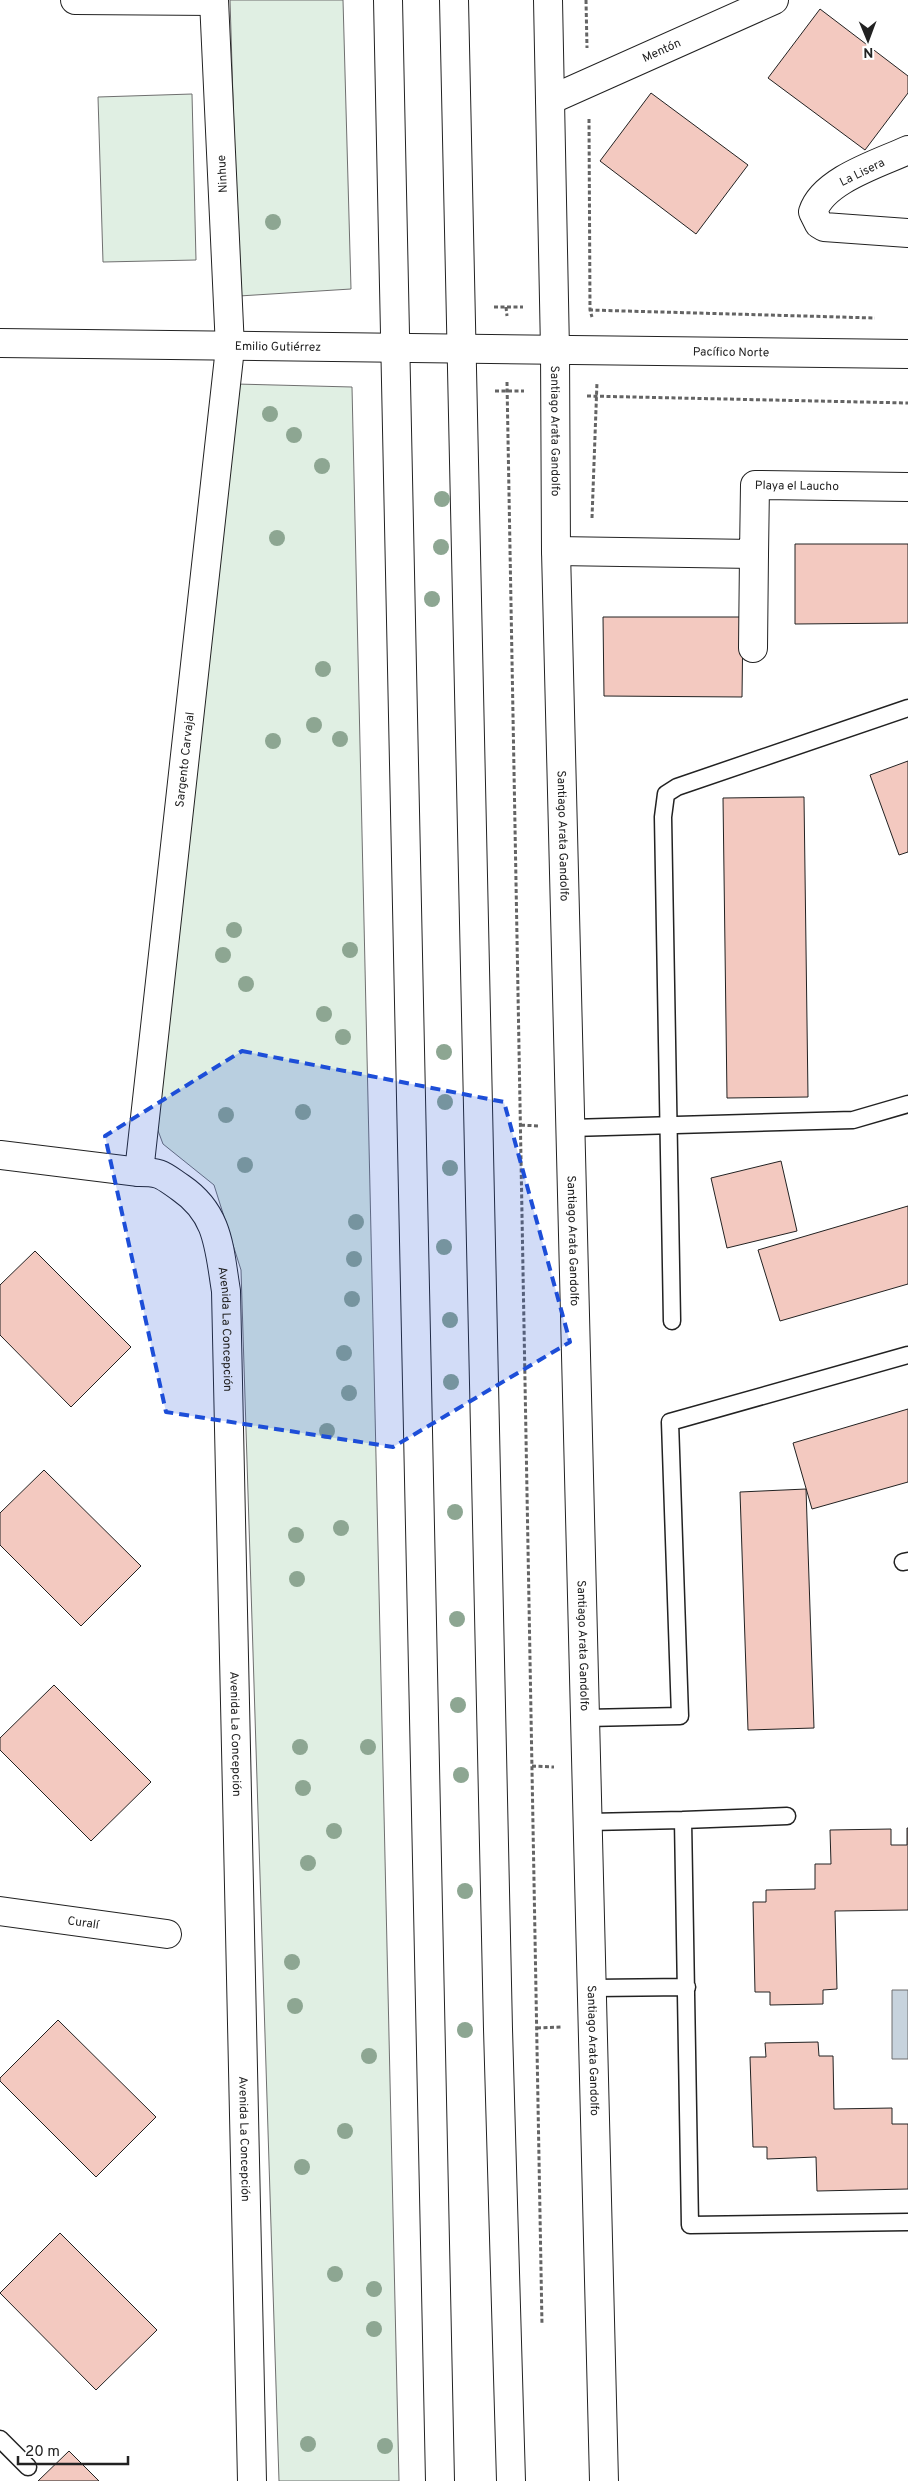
<svg xmlns="http://www.w3.org/2000/svg" width="908" height="2481" viewBox="0 0 908 2481" font-family="Overpass,sans-serif">
	<rect width="100%" height="100%" fill="#fff"/>
	<!-- green -->
	<path fill="#e0efe3" stroke="#6f6f6f" d="M230,0H343L351,289L239,296Z
		M192,94L196,260L103,262L98,97Z
		M236,384L352,387L399,2481H279L241,1270L214,1185L163,1144L157,1128Z"/>
	<!-- water -->
	<path fill="#c7d3dd" stroke="#6f6f6f" d="M892,1990H908V2059H892Z"/>
	<!-- building -->
	<path fill="#f3c9c0" stroke="#222" d="M820,9L908,76V93L865,150L768,78Z
		M651,93L748,165L696,234L600,161Z
		M795,544H908V623L795,624Z
		M603,617H743L742,697L604,696Z
		M908,761V852L899,855L870,775Z
		M804,797L808,1097L727,1098L723,798Z
		M781,1161L797,1231L727,1248L711,1178Z
		M908,1206V1284L780,1321L758,1250Z
		M35,1251L131,1347L71,1407L0,1335V1285Z
		M908,1409V1482L812,1509L793,1443Z
		M44,1470L141,1566L81,1626L0,1545V1513Z
		M806,1489L814,1728L748,1730L740,1492Z
		M54,1685L151,1782L91,1841L0,1750V1738Z
		M907,1828H908V1910L835,1911L837,1989L823,1990V2004L770,2005V1992H755L753,1902H766V1890L815,1889V1864H831L830,1830L891,1829V1845H907Z
		M58,2020L156,2117L96,2177L0,2081V2078Z
		M818,2042L819,2056H833L834,2109L892,2108V2124H908V2189L817,2191L816,2157L767,2159V2147H753L750,2057H766L765,2043Z
		M60,2233L157,2330L96,2390L0,2293Z
		M69,2451L99,2481H38Z"/>
	<g fill="none" stroke-linecap="round" stroke-linejoin="round">
		<defs>
			<path id="lane" d="M571,1128L853,1120L908,1104
				M672,1321L663,817L666,794L677,787L908,708
				M903,1562L908,1561
				M586,1718L680,1716L670,1422L908,1355
				M787,1816L683,1820L690,2225L908,2222
				M589,1822L683,1820
				M593,1988L687,1987
				M0,2439L28,2467"/>
			<g id="street">
				<path d="M75,0L214,1"/>
				<path id="s1" d="M548,0L555,350L556,551L604,2481"/>
				<path id="s2" d="M550,100L774,0"/>
				<path d="M908,150C880,163 823,180 813,212L819,224L824,227L908,233"/>
				<path id="s3" d="M556,551L754,554L755,485L908,487"/>
				<path d="M753,648L754,554"/>
				<path id="s4" d="M0,1155L139,1172C162,1172 162,1175 181,1188C219,1214 219,1248 226,1291L252,2481"/>
				<path id="s5" d="M139,1172L230,348L214,0"/>
				<path id="s6" d="M0,1911L167,1934"/>
			</g>
			<g id="secondary">
				<path id="s7" d="M0,343L908,354"/>
			</g>
			<path id="primary" d="M388,0L440,2481
				M454,0L498,2029L511,2481"/>
		</defs>
		<!-- lane casing -->
		<use href="#lane" stroke="#222" stroke-width="19"/>
		<!-- street casing -->
		<use href="#street" stroke="#222" stroke-width="30"/>
		<!-- secondary casing -->
		<use href="#secondary" stroke="#222" stroke-width="30"/>
		<!-- primary casing -->
		<use href="#primary" stroke="#222" stroke-width="30"/>
		<!-- path -->
		<path stroke="#646464" stroke-width="3" stroke-dasharray="4 2.5" stroke-linecap="butt" d="M586,0L587,48
			M589,119L590,310L592,317
			M494,307H523
			M506,307L507,316
			M589,310L875,318
			M507,382L542,2325
			M495,391H524
			M587,396L908,403
			M592,518L597,382
			M521,1125L538,1126
			M532,1766L554,1767
			M537,2028L561,2027"/>
		<!-- lane -->
		<use href="#lane" stroke="#fff" stroke-width="16"/>
		<!-- street -->
		<use href="#street" stroke="#fff" stroke-width="28"/>
		<!-- secondary -->
		<use href="#secondary" stroke="#fff" stroke-width="28"/>
		<!-- primary -->
		<use href="#primary" stroke="#fff" stroke-width="28"/>
	</g>
	<!-- trees -->
	<g fill="#8da692">
		<circle cx="273" cy="222" r="8"/>
		<circle cx="270" cy="414" r="8"/>
		<circle cx="294" cy="435" r="8"/>
		<circle cx="322" cy="466" r="8"/>
		<circle cx="442" cy="499" r="8"/>
		<circle cx="277" cy="538" r="8"/>
		<circle cx="441" cy="547" r="8"/>
		<circle cx="432" cy="599" r="8"/>
		<circle cx="323" cy="669" r="8"/>
		<circle cx="314" cy="725" r="8"/>
		<circle cx="340" cy="739" r="8"/>
		<circle cx="273" cy="741" r="8"/>
		<circle cx="234" cy="930" r="8"/>
		<circle cx="350" cy="950" r="8"/>
		<circle cx="223" cy="955" r="8"/>
		<circle cx="246" cy="984" r="8"/>
		<circle cx="324" cy="1014" r="8"/>
		<circle cx="343" cy="1037" r="8"/>
		<circle cx="444" cy="1052" r="8"/>
		<circle cx="445" cy="1102" r="8"/>
		<circle cx="303" cy="1112" r="8"/>
		<circle cx="226" cy="1115" r="8"/>
		<circle cx="245" cy="1165" r="8"/>
		<circle cx="450" cy="1168" r="8"/>
		<circle cx="356" cy="1222" r="8"/>
		<circle cx="444" cy="1247" r="8"/>
		<circle cx="354" cy="1259" r="8"/>
		<circle cx="352" cy="1299" r="8"/>
		<circle cx="450" cy="1320" r="8"/>
		<circle cx="344" cy="1353" r="8"/>
		<circle cx="451" cy="1382" r="8"/>
		<circle cx="349" cy="1393" r="8"/>
		<circle cx="327" cy="1431" r="8"/>
		<circle cx="455" cy="1512" r="8"/>
		<circle cx="341" cy="1528" r="8"/>
		<circle cx="296" cy="1535" r="8"/>
		<circle cx="297" cy="1579" r="8"/>
		<circle cx="457" cy="1619" r="8"/>
		<circle cx="458" cy="1705" r="8"/>
		<circle cx="300" cy="1747" r="8"/>
		<circle cx="368" cy="1747" r="8"/>
		<circle cx="461" cy="1775" r="8"/>
		<circle cx="303" cy="1788" r="8"/>
		<circle cx="334" cy="1831" r="8"/>
		<circle cx="308" cy="1863" r="8"/>
		<circle cx="465" cy="1891" r="8"/>
		<circle cx="292" cy="1962" r="8"/>
		<circle cx="295" cy="2006" r="8"/>
		<circle cx="465" cy="2030" r="8"/>
		<circle cx="369" cy="2056" r="8"/>
		<circle cx="345" cy="2131" r="8"/>
		<circle cx="302" cy="2167" r="8"/>
		<circle cx="335" cy="2274" r="8"/>
		<circle cx="374" cy="2289" r="8"/>
		<circle cx="374" cy="2329" r="8"/>
		<circle cx="308" cy="2444" r="8"/>
		<circle cx="385" cy="2446" r="8"/>
	</g>
	<!-- marked area -->
	<path fill="#1d4ed8" fill-opacity="0.2" stroke="#1d4ed8" stroke-width="4" stroke-dasharray="10 6" stroke-linejoin="round" d="M242,1051L504,1102L570,1342L393,1447L166,1412L105,1136Z"/>
	<g text-anchor="middle" stroke-width="4" stroke-linejoin="round" paint-order="stroke">
		<!-- street labels -->
		<g font-size="12" fill="#222" stroke="#fff">
			<text dy="4" stroke="none"><textPath href="#s2" startOffset="122">Mentón</textPath></text>
			<text transform="translate(862 172) rotate(-26)" y="4">La Lisera</text>
			<text transform="translate(222 174) rotate(-93)" y="4">Ninhue</text>
			<text dy="4" stroke="none"><textPath href="#s7" startOffset="278">Emilio Gutiérrez</textPath></text>
			<text dy="4" stroke="none"><textPath href="#s7" startOffset="731">Pacífico Norte</textPath></text>
			<text dy="4" stroke="none"><textPath href="#s1" startOffset="431">Santiago Arata Gandolfo</textPath></text>
			<text dy="4" stroke="none"><textPath href="#s3" startOffset="309">Playa el Laucho</textPath></text>
			<text dy="4" stroke="none"><textPath href="#s5" startOffset="415">Sargento Carvajal</textPath></text>
			<text dy="4" stroke="none"><textPath href="#s1" startOffset="836">Santiago Arata Gandolfo</textPath></text>
			<text dy="4" stroke="none"><textPath href="#s1" startOffset="1241">Santiago Arata Gandolfo</textPath></text>
			<text dy="4" stroke="none"><textPath href="#s4" startOffset="341">Avenida La Concepción</textPath></text>
			<text dy="4" stroke="none"><textPath href="#s1" startOffset="1646">Santiago Arata Gandolfo</textPath></text>
			<text dy="4" stroke="none"><textPath href="#s4" startOffset="746">Avenida La Concepción</textPath></text>
			<text dy="4" stroke="none"><textPath href="#s6" startOffset="84">Curalí</textPath></text>
			<text dy="4" stroke="none"><textPath href="#s1" startOffset="2051">Santiago Arata Gandolfo</textPath></text>
			<text dy="4" stroke="none"><textPath href="#s4" startOffset="1151">Avenida La Concepción</textPath></text>
		</g>
	</g>
	<!-- north arrow -->
	<g transform="translate(868 40) rotate(179)" stroke="#ffffff" stroke-width="4" paint-order="stroke">
	<path d="M0-4L9 19L0 12L-9 19Z" fill="#222222"/>
	<text y="-8" font-size="14" font-weight="bold" text-anchor="middle" fill="#222222">N</text>
	</g>
	<!-- scale -->
	<path d="M18 2456v8h110v-8" fill="none" stroke="#222222" stroke-width="2.5"/>
	<text x="25" y="2456" font-size="15" fill="#222222" stroke="#ffffff" stroke-width="4" paint-order="stroke">20 m</text>
</svg>
